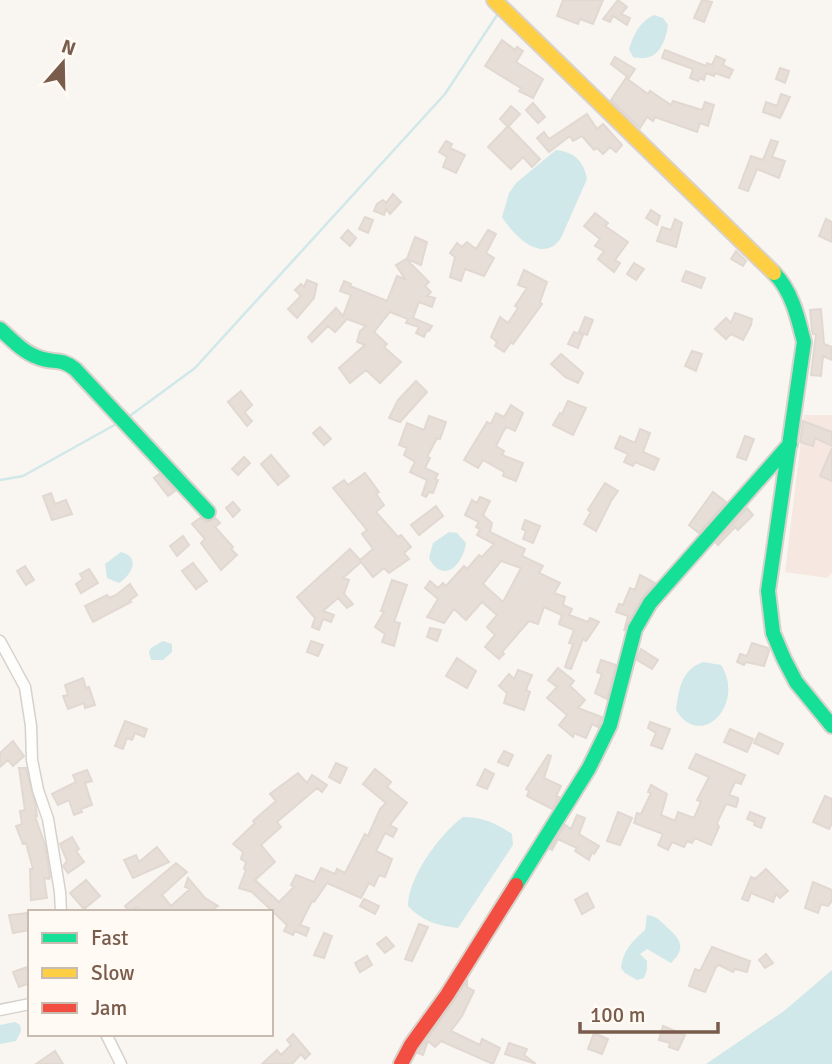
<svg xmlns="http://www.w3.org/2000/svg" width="832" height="1064" viewBox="0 0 832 1064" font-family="Signika,sans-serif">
	<rect width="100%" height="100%" fill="#f9f5f0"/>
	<!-- commercial -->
	<path fill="#f6e8e1" d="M804,415H832V573L827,578L785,572Z"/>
	<!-- water -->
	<path fill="#d0e8ea" d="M654,15L663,18L668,25C665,45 657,63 633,57L629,49C634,34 639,22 654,15Z
		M556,150C574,152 584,161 587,179L561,238C543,265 514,236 502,217L509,193L516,183Z
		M449,532L457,533L466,543C463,565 443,585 429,558L433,543Z
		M121,552C141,557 132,575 119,583L107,578L105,564Z
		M163,641L172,644V652L163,660H151L149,652L151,648Z
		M703,662L721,665C746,704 701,751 676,710C679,689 681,670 703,662Z
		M463,817C482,817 496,823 512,834L513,845L458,928C438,926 422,921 408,906C408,877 440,834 463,817Z
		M647,915C658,916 662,923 670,930C683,942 684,950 671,963L647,949L640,954L647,961V970L644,978L637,980L625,973L621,968C623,950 632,942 645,930Z
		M832,970V1064H706L784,1011Z
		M15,1022L20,1025L21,1031L16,1041L0,1044V1025Z"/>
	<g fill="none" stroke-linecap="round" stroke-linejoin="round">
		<!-- stream -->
		<path stroke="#d0e8ea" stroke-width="2.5" d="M127,418L195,368L445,94L499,12
			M0,480L23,476L118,423"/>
	</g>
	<!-- building -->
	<path fill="#e6ded7" stroke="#e2d8d2" stroke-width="2" fill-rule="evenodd" d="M563,0H603L593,24L580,19L578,24L557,16Z
		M618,0L627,7L621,14L630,18L627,25L613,16L610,22L603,19Z
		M702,0L712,2L704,22L694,18Z
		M502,40L515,50L517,47L523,51L516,62L543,79L533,98L519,91L521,88L485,66Z
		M665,50L706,66L707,63L712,65L716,56L725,60L723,65L733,70L729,78L715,73L714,76L706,73L704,80L700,78L698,81L690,78L693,69L662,58Z
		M615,57L635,69L629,78L611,64Z
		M780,68L789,71L785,83L776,79Z
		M626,78L648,94L650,91L671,105L673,101L702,110L705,102L714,105L708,126L700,123L697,132L655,117L653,121L647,117L640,128L611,100Z
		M781,94L790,97L780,118L763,112L766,102L777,106Z
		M533,103L545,117L538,123L526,110Z
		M511,106L520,114L508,127L500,119Z
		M587,114L597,129L603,124L622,145L616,152L610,147L603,154L597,148L594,150L582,136L573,141L570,136L549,152L537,138L544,132L549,139Z
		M508,126L540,159L532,167L523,157L511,169L488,147Z
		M771,140L778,142L772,157L785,161L779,178L757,169L748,191L739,188L751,156L763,160Z
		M446,141L452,144L450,148L465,155L456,173L443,167L447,157L439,152Z
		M393,194L401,202L390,214L386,209L384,215L374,211L377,204L383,200L386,203Z
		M651,210L660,216L657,225L646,218Z
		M595,213L608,223L605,226L628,242L615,260L620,263L614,272L598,259L604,251L595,246L600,239L584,226Z
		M365,217L373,220L368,233L359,229Z
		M675,219L682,223L676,247L657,241L662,227L671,230Z
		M826,219L832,222V242L819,236Z
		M348,230L356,238L350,246L341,238Z
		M488,230L496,234L486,253L494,258L484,276L465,269L461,281L450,277L455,257L450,253L457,243L462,247L467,242L476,249Z
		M415,237L427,242L421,265L407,259Z
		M736,251L746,261L743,266L731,259Z
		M406,259L429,282L425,286L431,292L427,296L435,298L432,307L419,302L413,318L432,326L429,331L427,330L424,337L416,333L419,327L406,323L408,319L390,312L374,332L387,344L384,347L401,362L380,383L366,370L350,383L339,368L365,345L357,342L360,331L366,326L347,319L335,332L328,326L312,342L308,337L336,308L343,316L351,295L340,291L344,281L351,284L350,286L387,301L397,276L405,279L396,265Z
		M634,263L644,269L636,280L627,274Z
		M524,270L547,282L540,302L542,304L513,344L511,342L504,352L495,346L497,342L491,337L500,317L508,323L518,308L515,306L527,288L518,285Z
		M686,271L705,278L701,288L682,281Z
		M307,280L317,284L314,298L297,318L288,309L301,296L295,290L301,284L304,287Z
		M821,309L824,344L832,347V360L823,356L821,376L811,375L816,334H813L812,330L810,310Z
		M735,313L752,319L751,325L743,340L731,334L726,339L715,329L726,318L731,323Z
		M585,317L593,320L587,335L579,332Z
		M574,332L583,335L578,348L568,344Z
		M692,351L702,354L696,371L685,366Z
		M561,354L583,373L578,383L565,377L551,364Z
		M416,381L427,392L400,422L389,418L398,400Z
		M241,391L252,405L246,411L245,413L252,421L247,426L228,402Z
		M568,401L586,408L573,435L553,425L560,413L562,414Z
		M511,405L523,413L515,431L507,427L504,430L496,446L504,451L502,455L523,463L516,481L503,476L504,472L483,460L478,468L464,460L487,422L491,424L496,413L504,417Z
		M429,416L446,422L440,439L437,438L427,457L430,458L425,468L438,474L435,479L438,480L433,493L429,492L426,497L422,495L427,480L410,472L415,462L404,455L407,448L399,445L407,423L424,430Z
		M803,421L832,432V446L815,438L813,446L800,442Z
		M320,427L331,439L324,445L313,433Z
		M640,429L650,433L643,452L659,459L654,470L635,462L633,466L624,462L628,454L615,448L620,436L635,443Z
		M745,436L754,439L746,460L737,457Z
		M832,448V481L820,476Z
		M271,455L289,476L278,485L261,464Z
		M244,457L250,463L238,475L232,469Z
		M365,473L379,492L376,494L384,505L376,512L398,537L401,535L411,547L404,553L409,559L389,573L384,568L373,577L361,562L343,578L349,580L344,594L353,604L347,608L338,598L323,611L334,615L331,622L323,619L319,630L312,627L315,618L297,597L350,549L360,560L373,549L362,534L367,530L333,488L344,480L348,485Z
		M159,474L175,491L168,496L154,478Z
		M605,483L618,491L611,501L596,531L584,524L591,512L588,510Z
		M713,492L726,502L699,533L689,525Z
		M51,493L55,504L66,500L72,514L52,520L43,496Z
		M480,497L490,501L483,515L492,523L490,532L525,549L522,556L543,566L539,573L560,583L554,593L565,597L563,605L572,609L569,615L588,622L590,618L599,622L586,641L583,639L571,669L565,667L573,644L569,643L574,630L559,624L562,615L544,607L538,624L529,621L502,652L504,654L499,659L485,647L495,635L487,627L497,615L482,602L466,620L454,609L444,623L427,617L438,599L425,588L430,581L438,588L443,583L446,586L464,566L467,569L479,555L482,557L494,544L477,535L480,529L476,527L479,522L465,515L472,500L477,503ZM501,561L521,568L503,602L483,584Z
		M233,502L240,510L233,517L226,508Z
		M436,506L443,516L419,535L411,525Z
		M747,508L753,515L738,530L735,527L718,545L716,543Z
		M200,518L207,522L215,518L220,523L215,527L233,547L231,549L237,555L221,570L201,543L205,539L192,524Z
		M525,520L540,526L533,543L523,539L526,531L522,529Z
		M183,536L189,545L177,556L170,546Z
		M193,563L207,581L196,589L182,571Z
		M25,566L34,580L26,585L17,571Z
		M89,569L98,583L81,593L76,584L83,579L80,574Z
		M640,575L655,583L642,598L624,631L628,616L616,612L619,604L623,605L630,588L635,590Z
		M392,580L407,585L394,622L400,623L394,646L382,642L385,634L375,627L384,612L381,611Z
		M130,584L137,595L129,601L131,602L93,622L85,606L107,595L109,598L116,595Z
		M430,628L441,630L437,641L427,637Z
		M311,641L323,645L318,656L307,652Z
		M752,643L768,648L769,651L764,666L746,662L744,665L737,662L740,654L747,656Z
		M641,649L658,660L652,669L637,660Z
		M457,658L476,671L467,688L446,676Z
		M601,660L616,665L607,699L595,693L602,674L597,672Z
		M558,668L574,681L570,686L585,700L578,708L602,717L598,727L592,724L586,738L574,733L573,737L559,725L567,715L547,698L557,687L548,680Z
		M518,670L532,675L526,690L530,692L524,710L504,703L507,693L499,686L509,674L514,679Z
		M83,678L86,688L89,687L95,705L85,708L84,703L68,709L63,696L68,695L65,685Z
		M125,721L147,729L144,737L135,733L132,740L127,738L123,749L115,746Z
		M650,722L670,729L662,749L651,745L656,733L648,728Z
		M730,729L753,739L747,752L724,742Z
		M759,733L783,744L778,754L754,743Z
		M13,741L24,756L13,766L8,760L0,767V753Z
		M504,751L513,755L508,766L498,762Z
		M696,754L745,775L741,784L735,782L729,795L738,798V801L736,807L726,804L717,823L719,827L711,845L695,838L692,843L687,841L684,847L672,842L668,850L658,845L663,834L634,823L637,813L641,814L651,793L648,792L651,785L667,794L661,815L675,821L678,812L694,818L701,802L697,800L709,777L689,768Z
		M548,755L551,756L544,778L561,786L556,796L559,797L552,809L527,796L529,791L526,789Z
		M336,763L347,768L340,783L329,777Z
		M19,768H26L36,808L37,816H35L45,845L50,877L49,879L44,878L47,898L31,900L30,869H33L26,843L23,844L16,826L22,824L20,811L25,810Z
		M375,769L391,782L387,787L407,803L390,825L397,829L393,837L385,833L376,851L392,859L385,877L379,875L374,886L369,883L361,898L327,883L314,902L312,901L300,925L309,928L306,936L295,931L293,935L284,931L287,925L252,892L239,888L246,870L244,869L246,862L241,859L243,852L233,844L255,823L253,821L276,801L270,794L298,773L307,783L312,775L327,785L322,792L317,788L277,822L281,827L261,845L275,862L255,880L279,902L294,887L291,885L296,875L314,882L321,868L335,874L337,869L345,873L365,834L368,836L380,809L386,803L363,784Z
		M485,769L494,774L487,789L477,785Z
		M87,770L92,781L85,783L92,805L81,809L82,812L74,815L69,800L58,805L52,794L76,782L73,775Z
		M825,796L832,799V823L829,829L813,822Z
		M618,812L632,818L620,845L607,841Z
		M750,812L765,818L761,828L754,825L755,822L747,819Z
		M577,815L585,818L579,834L599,846L594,854L592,852L589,860L575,851L577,848L558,839L552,850L550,849L565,825L571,829Z
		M72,837L79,849L76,851L84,862L68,873L63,866L67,861L60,844Z
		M157,847L169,862L133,878L124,860L136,855L139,862Z
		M176,863L187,872L162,895L171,906L190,889L185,887L188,878L205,898L218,906L208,912H141L137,907L130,912L125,906Z
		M766,869L788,891L780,898L776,894L773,902L751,893L748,901L742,899L751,877L755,879Z
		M86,880L100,896L84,909L70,893Z
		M813,882L832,890V901L828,906L821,904L818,913L805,908Z
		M587,893L594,907L582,914L575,900Z
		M364,899L379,906L375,914L360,906Z
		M27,913L30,930L13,933L9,915Z
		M419,924L428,927L412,961L405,959Z
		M324,933L332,936L324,958L314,955Z
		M386,937L394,946L385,953L377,944Z
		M712,947L750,961L747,972L735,969L733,972L719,965L716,967L705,992L689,986L695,969L700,971Z
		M766,954L773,963L765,968L759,960Z
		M367,956L372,965L360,972L355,963Z
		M30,966V983L19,987L13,972Z
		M467,981V987L474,991L462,1016L451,1031L480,1045L482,1039L500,1048L493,1064L441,1041L435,1047L428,1041L423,1055L418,1053Z
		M663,1026L685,1035L678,1050L669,1047L670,1043L659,1040Z
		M594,1033L608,1039L602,1054L588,1049Z
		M293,1034L310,1054L305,1059L301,1054L292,1064H262L277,1050L281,1055L291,1045L287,1040Z
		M509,1043L527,1049L524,1055L536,1064L505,1054Z
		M55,1051L63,1064H36Z"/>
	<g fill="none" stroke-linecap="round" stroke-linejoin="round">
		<defs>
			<path id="street" d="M0,641L25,687L31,726L32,760L38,790L48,819L60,892L61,912
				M0,1010L30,1004
				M106,1034L121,1064"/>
			<path id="fast" d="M774,273C792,291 798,318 804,342L768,591L773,633L784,659L796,682L832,726
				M0,329C11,339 23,352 37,357C53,364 60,357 75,369L208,512
				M516,885L589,768L610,725L635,629L650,603L790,444"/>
			<path id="slow" d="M494,0L774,273"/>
			<path id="jam" d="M401,1064L411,1045L447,995L516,885"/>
		</defs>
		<!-- street casing -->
		<use href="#street" stroke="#d7d1cb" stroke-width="13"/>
		<!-- fast casing -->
		<use href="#fast" stroke="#d9d2cb" stroke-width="18"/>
		<!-- slow casing -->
		<use href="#slow" stroke="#d9d2cb" stroke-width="18"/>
		<!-- jam casing -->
		<use href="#jam" stroke="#d9d2cb" stroke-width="18"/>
		<!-- street -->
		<use href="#street" stroke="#fefefd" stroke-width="10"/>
		<!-- fast -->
		<use href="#fast" stroke="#16e098" stroke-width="14"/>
		<!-- slow -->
		<use href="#slow" stroke="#ffcf43" stroke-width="14"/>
		<!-- jam -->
		<use href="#jam" stroke="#f24e42" stroke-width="14"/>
	</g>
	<!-- legend -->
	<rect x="28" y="910" width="245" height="126" fill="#fffaf3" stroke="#cabbb1" stroke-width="2"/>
	<rect x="42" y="933" width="35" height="10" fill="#16e098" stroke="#cabbb1" stroke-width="2"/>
	<text x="91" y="945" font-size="21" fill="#7a5c4d">Fast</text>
	<rect x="42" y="968" width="35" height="10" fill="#ffcf43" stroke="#cabbb1" stroke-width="2"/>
	<text x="91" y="980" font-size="21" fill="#7a5c4d">Slow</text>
	<rect x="42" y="1003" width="35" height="10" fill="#f24e42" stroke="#cabbb1" stroke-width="2"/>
	<text x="91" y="1015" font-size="21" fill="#7a5c4d">Jam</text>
	<!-- north arrow -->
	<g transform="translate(63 63) rotate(20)" stroke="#fffaf3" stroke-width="5" paint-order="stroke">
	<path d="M0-5L12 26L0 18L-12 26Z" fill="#7a5c4d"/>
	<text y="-10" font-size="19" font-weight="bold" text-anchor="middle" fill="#7a5c4d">N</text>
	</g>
	<!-- scale -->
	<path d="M580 1022v10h138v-10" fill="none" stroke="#7a5c4d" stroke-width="3.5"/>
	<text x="590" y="1022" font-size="21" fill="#7a5c4d" stroke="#fffaf3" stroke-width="5" paint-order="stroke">100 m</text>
</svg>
